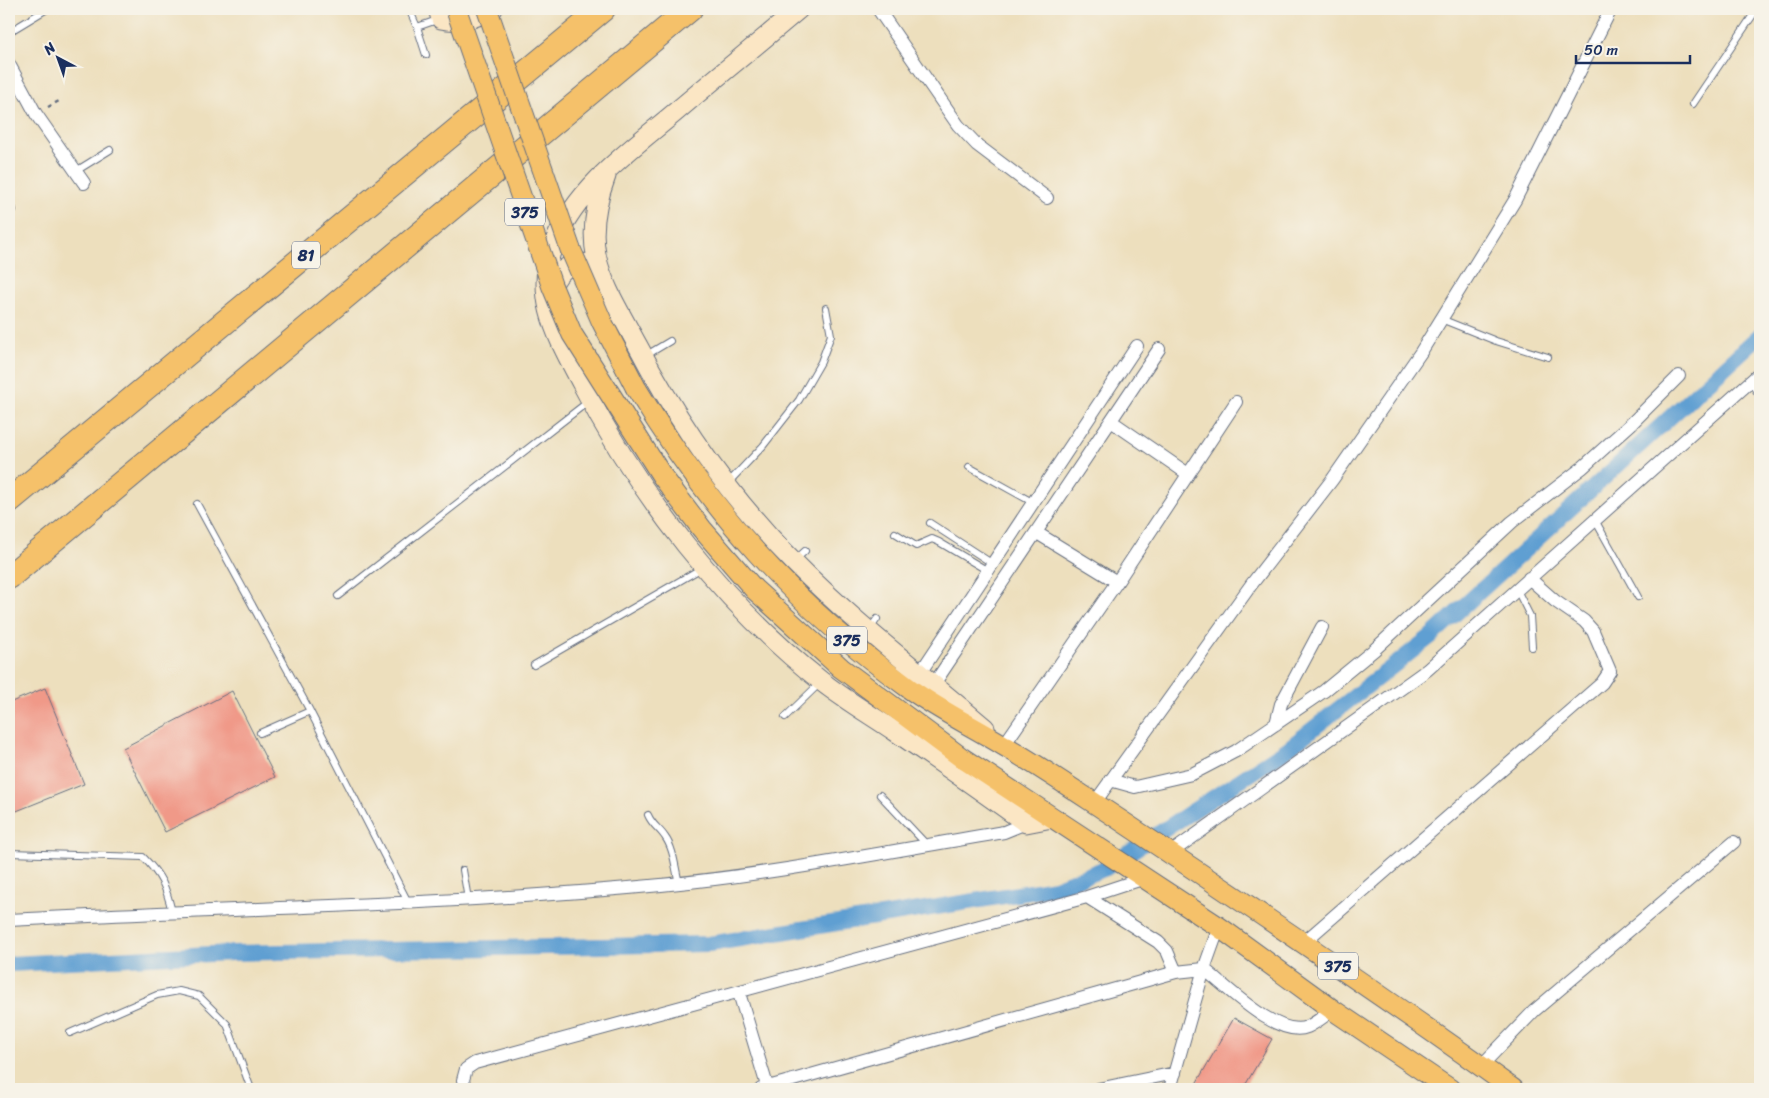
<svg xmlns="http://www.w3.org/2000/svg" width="1769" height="1098" viewBox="0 0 1769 1098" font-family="Sriracha,sans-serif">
	<rect width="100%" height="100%" fill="#f7f3e8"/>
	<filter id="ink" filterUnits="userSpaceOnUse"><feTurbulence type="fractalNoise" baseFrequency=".02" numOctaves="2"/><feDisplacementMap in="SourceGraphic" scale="10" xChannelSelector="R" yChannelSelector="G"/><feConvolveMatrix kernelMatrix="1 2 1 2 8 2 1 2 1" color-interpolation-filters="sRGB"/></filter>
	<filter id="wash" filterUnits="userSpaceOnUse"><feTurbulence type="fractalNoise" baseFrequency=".0096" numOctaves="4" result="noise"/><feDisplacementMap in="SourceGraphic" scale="20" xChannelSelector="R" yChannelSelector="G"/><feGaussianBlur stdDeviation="1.12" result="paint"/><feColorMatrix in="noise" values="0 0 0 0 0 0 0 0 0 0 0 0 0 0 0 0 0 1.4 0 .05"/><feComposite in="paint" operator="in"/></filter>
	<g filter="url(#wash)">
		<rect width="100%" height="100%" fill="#eddfbd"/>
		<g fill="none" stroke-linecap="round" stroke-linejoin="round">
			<!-- canal -->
			<path stroke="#5f9fd2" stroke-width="16" d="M9,964L232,953L709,944L1055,888L1106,868L1286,750L1430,637L1760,335"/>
		</g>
		<g id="blocks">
			<!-- building -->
			<path fill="#f09988" d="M45,688L84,784L9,814V703Z
				M232,691L275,777L165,832L123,748Z
				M1234,1018L1272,1039L1243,1089H1193Z"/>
		</g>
	</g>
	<g filter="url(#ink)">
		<use href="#blocks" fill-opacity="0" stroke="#646d7f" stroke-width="1"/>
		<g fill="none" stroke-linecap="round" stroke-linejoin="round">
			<defs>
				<path id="lane" d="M409,9L417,27
					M9,32L47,9
					M426,55L417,27L440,19
					M1693,104L1757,9
					M76,171L110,150
					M9,196L13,210L9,216
					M1441,319L1496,341L1548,357
					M645,356L670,341
					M969,467L1034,503
					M727,484L763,446L799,400L821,362L831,335L826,308
					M197,504L310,711L408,902
					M1595,520L1638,597
					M930,523L993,564
					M895,533L916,546L932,539L939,542L988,571
					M794,561L805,551
					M1517,590L1530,616L1532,647
					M338,596L589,401
					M870,629L877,619
					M534,665L702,568
					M785,717L821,682
					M260,733L310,711
					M880,795L927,845
					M648,815C652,825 660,829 665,837C674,849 675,868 679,883
					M9,853L143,857C162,876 166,887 172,912
					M463,870L468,899
					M70,1033L157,995L179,991L199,996L227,1024L251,1089"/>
				<path id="street" d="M878,9L958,125L977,145L1047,198
					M9,64L36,114L84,183
					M1753,380L1760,391
					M1111,421L1188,474
					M1037,533L1117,582
					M920,673L1137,346
					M934,684L1159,349
					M1276,724L1281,704L1322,627
					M1004,745L1117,582L1236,402
					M1110,780L1135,787L1192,774L1236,751L1324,691L1374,650L1512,522L1582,468L1631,424L1679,376
					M1093,805L1251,585L1332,480L1421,352L1515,200L1611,9
					M1169,854L1427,670L1760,373
					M1087,897L1158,942L1167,951L1176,972
					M9,920C226,908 444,906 661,885C776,874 890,851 1004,832L1026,823
					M1303,943L1602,683L1610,671L1593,631L1584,621L1555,601L1529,578
					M739,993L768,1089
					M1481,1066L1534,1011L1734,842
					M465,1089L463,1080L466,1069L475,1063L1087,897L1145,878
					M761,1089L1176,972L1204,969C1226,986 1278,1039 1307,1027C1316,1023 1325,1015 1333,1010
					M1098,1089L1175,1073
					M1170,1089L1204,969L1219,927"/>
				<path id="secondary" d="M438,9L441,19C459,23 477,18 493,9
					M799,9C759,43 718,76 678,110C633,148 579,185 555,241C532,295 557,336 582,384C639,496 723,603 821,681C845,700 871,715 896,732C940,762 983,792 1026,823L1052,818
					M606,176C578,250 603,281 638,346C679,424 731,499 794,562C853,622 921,673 985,728
					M549,295C555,274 567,260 591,264"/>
				<path id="primary" d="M636,388C710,510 793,605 910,689C939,710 972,726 1003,745C1044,769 1083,796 1123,822C1254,909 1385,997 1513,1089
					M617,405L662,476L702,529L754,589L841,668L962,758L1219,927L1333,1010L1450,1089"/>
				<path id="highway" d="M9,501L603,9
					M9,577L690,9"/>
			</defs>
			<!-- lane casing -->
			<use href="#lane" stroke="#646d7f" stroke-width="8"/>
			<!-- street casing -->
			<use href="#street" stroke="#646d7f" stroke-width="14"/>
			<!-- secondary casing -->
			<use href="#secondary" stroke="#646d7f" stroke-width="21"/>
			<!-- primary casing -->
			<use href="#primary" stroke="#646d7f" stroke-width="22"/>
			<!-- highway casing -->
			<use href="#highway" stroke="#646d7f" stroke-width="26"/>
			<!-- path -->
			<path stroke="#646d7f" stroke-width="2.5" stroke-dasharray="4 4" stroke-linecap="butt" d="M48,107L59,101"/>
			<!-- lane -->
			<use href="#lane" stroke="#fff" stroke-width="6"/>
			<!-- street -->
			<use href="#street" stroke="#fff" stroke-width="12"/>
			<!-- secondary -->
			<use href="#secondary" stroke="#fbe6c4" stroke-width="19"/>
			<!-- primary -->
			<use href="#primary" stroke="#f5c16b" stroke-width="20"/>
			<!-- highway -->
			<use href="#highway" stroke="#f5c16b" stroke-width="24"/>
			<defs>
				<path id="primary-bridge" d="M456,9L552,286L572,334L617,405
					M487,9L570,248L602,322L636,388"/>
			</defs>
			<!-- primary-bridge casing -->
			<use href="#primary-bridge" stroke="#646d7f" stroke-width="22" stroke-linecap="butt"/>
			<!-- primary-bridge -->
			<use href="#primary-bridge" stroke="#f5c16b" stroke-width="20"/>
		</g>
	</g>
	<g text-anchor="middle" stroke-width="5" stroke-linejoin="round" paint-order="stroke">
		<!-- shield labels -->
		<g fill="#f7f3e8" stroke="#5d6a87" stroke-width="1">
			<rect x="505" y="198.5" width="40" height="27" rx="4"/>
			<rect x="292" y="241.5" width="28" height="27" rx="4"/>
			<rect x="827" y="626.5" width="40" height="27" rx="4"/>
			<rect x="1318" y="952.5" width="40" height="27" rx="4"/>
		</g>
		<g font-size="16" font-weight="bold" fill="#1b2f5e">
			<text x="525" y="218">375</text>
			<text x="306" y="261">81</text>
			<text x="847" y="646">375</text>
			<text x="1338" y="972">375</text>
		</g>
	</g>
	<!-- margin -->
	<rect width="1769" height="1098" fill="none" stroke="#f7f3e8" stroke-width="30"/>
	<!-- north arrow -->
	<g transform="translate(58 58) rotate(319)" stroke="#f7f3e8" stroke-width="4" paint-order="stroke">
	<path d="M0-4L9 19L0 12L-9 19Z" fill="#1b2f5e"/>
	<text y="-8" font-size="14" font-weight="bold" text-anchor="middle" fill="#1b2f5e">N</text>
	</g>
	<!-- scale -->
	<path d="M1576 55v8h114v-8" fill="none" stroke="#1b2f5e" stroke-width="2.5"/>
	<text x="1584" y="55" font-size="15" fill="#1b2f5e" stroke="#f7f3e8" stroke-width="4" paint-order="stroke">50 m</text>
</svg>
